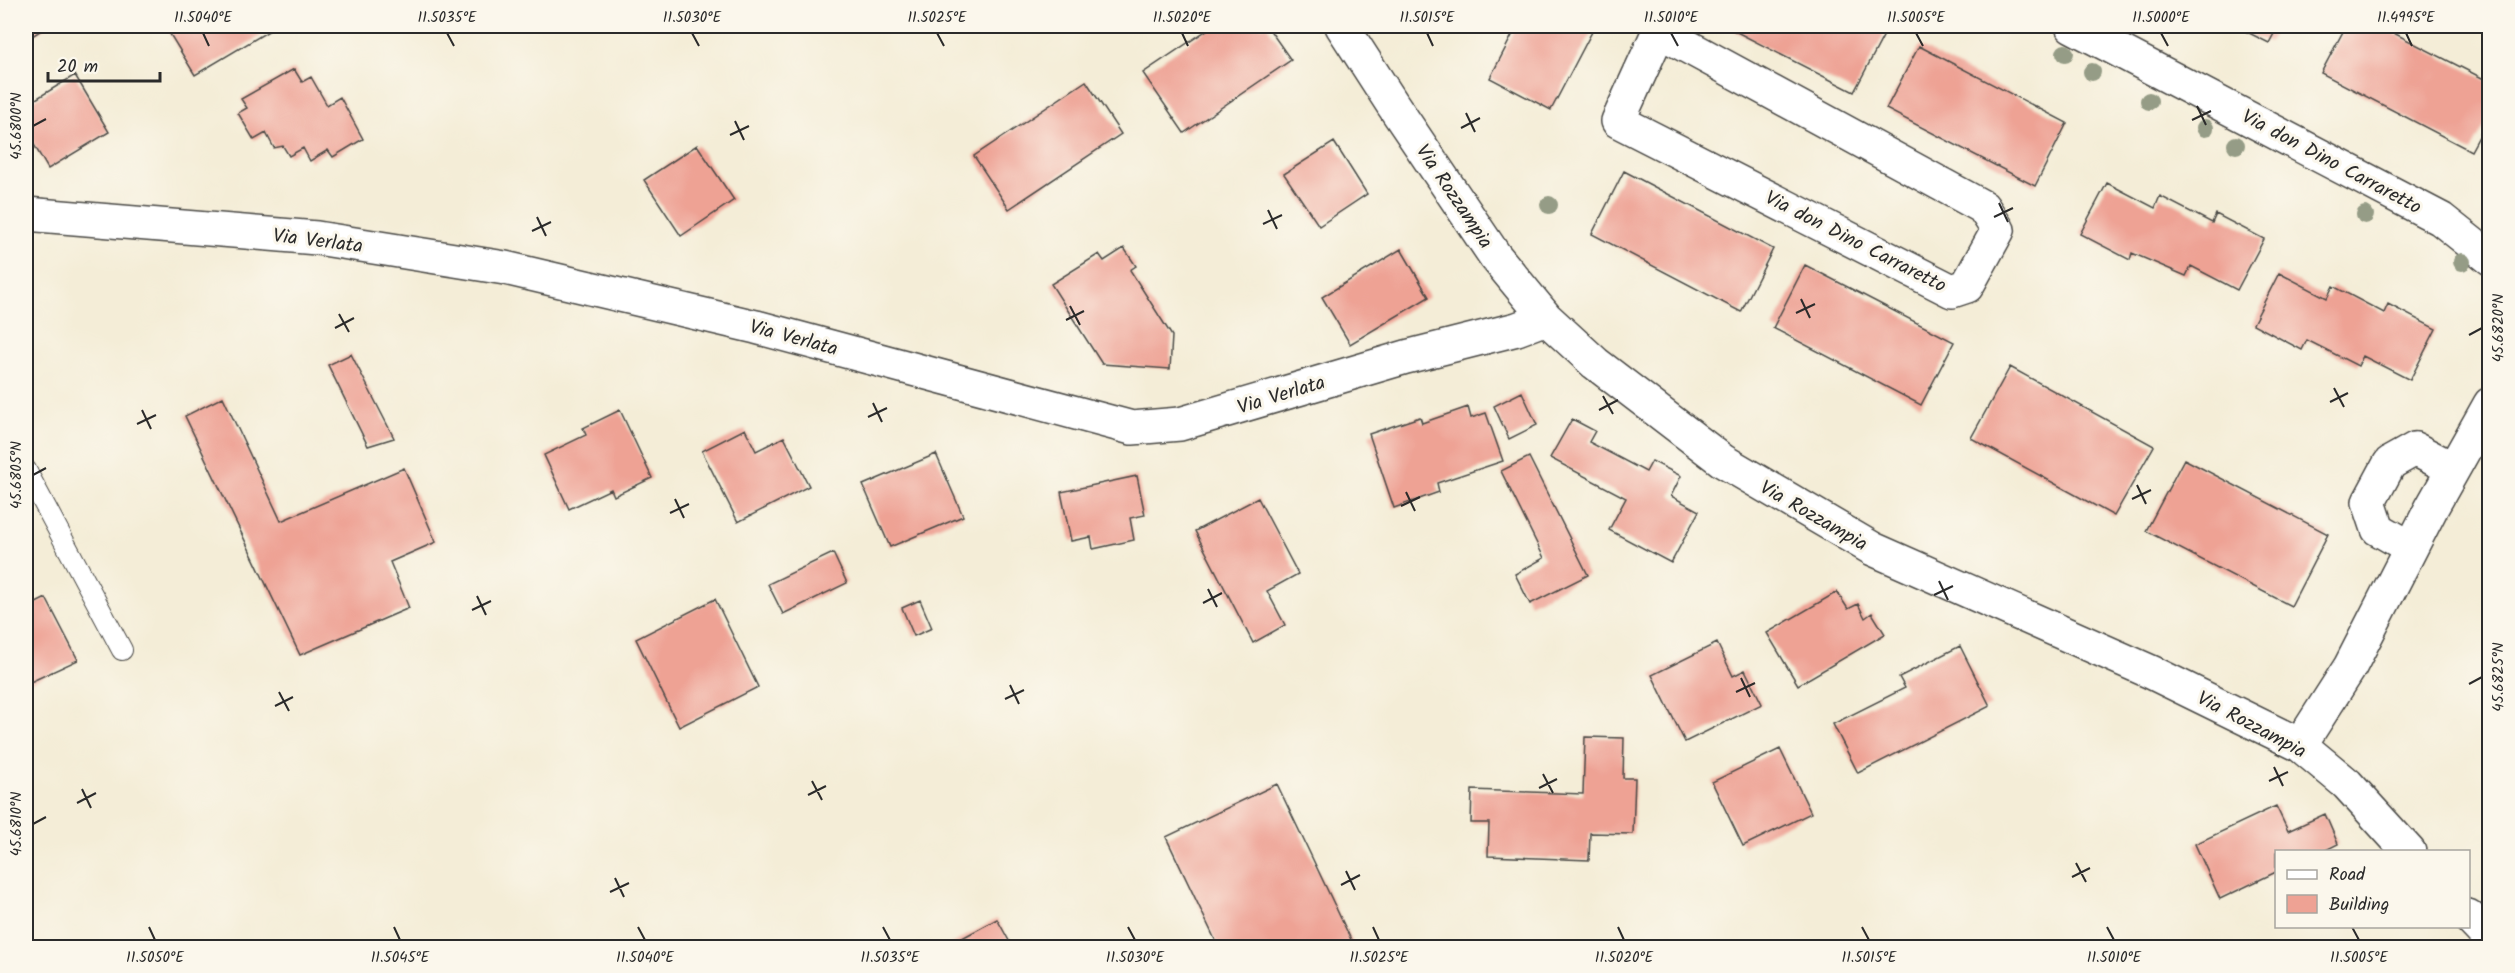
<svg xmlns="http://www.w3.org/2000/svg" width="2515" height="973" viewBox="0 0 2515 973" font-family="Kalam,sans-serif">
	<rect width="100%" height="100%" fill="#fbf7ec"/>
	<filter id="ink" filterUnits="userSpaceOnUse"><feTurbulence type="fractalNoise" baseFrequency=".0167" numOctaves="2"/><feDisplacementMap in="SourceGraphic" scale="12" xChannelSelector="R" yChannelSelector="G"/><feConvolveMatrix kernelMatrix="1 2 1 2 8 2 1 2 1" color-interpolation-filters="sRGB"/></filter>
	<filter id="wash" filterUnits="userSpaceOnUse"><feTurbulence type="fractalNoise" baseFrequency=".008" numOctaves="4" result="noise"/><feDisplacementMap in="SourceGraphic" scale="24" xChannelSelector="R" yChannelSelector="G"/><feGaussianBlur stdDeviation="1.35" result="paint"/><feColorMatrix in="noise" values="0 0 0 0 0 0 0 0 0 0 0 0 0 0 0 0 0 1.4 0 .05"/><feComposite in="paint" operator="in"/></filter>
	<g filter="url(#wash)">
		<rect width="100%" height="100%" fill="#f4edd7"/>
		<g id="blocks">
			<!-- building -->
			<path fill="#eea294" d="M26,26H48L26,40Z
				M165,26H277L195,75Z
				M1213,26H1267L1291,60L1184,133L1143,73Z
				M1517,26H1595L1551,110L1490,78Z
				M1725,26H1880L1887,29L1854,92Z
				M2235,26H2278L2269,43Z
				M2346,26H2380L2490,82V116L2471,151L2321,73Z
				M1919,46L2067,123L2035,186L1886,109Z
				M294,69L302,82L311,77L327,105L340,97L363,139L333,157L328,150L310,161L303,148L289,156L283,146L274,148L266,133L254,140L238,113L247,108L241,99Z
				M75,75L109,132L48,169L26,131V105Z
				M1086,81L1121,134L1009,209L974,156Z
				M1334,142L1367,194L1319,226L1284,174Z
				M697,145L734,200L681,236L644,180Z
				M1624,171L1773,249L1741,312L1592,234Z
				M2107,183L2155,208L2160,196L2212,223L2216,214L2264,239L2237,290L2191,266L2186,276L2132,253L2130,260L2080,234Z
				M1124,248L1136,266L1130,270L1172,336L1170,369L1102,364L1051,284L1099,254L1104,261Z
				M1401,249L1429,297L1350,344L1322,297Z
				M1805,265L1954,342L1921,405L1773,328Z
				M2279,273L2327,298L2333,286L2384,313L2388,304L2436,329L2410,380L2363,356L2358,366L2307,340L2302,350L2253,324Z
				M351,354L394,438L368,446L328,365Z
				M2010,367L2154,446L2114,516L1971,438Z
				M1522,392L1537,425L1509,439L1494,406Z
				M223,397L281,521L404,468L436,542L390,562L409,608L300,655L185,416Z
				M1468,407L1471,418L1486,413L1503,461L1437,483L1439,492L1394,508L1369,434L1420,417L1422,423Z
				M620,410L652,478L614,496L611,489L569,509L544,455L586,435L583,428Z
				M1572,419L1595,431L1589,442L1646,472L1652,461L1681,476L1671,496L1699,511L1671,563L1609,530L1626,498L1550,458Z
				M745,429L756,451L784,437L809,486L738,522L702,451Z
				M936,454L963,516L890,547L863,485Z
				M1529,457L1588,575L1530,604L1515,574L1544,558L1501,471Z
				M2184,459L2328,534L2291,606L2146,531Z
				M1137,476L1145,515L1130,518L1134,540L1093,549L1091,537L1071,541L1061,492Z
				M1258,498L1298,574L1267,591L1285,625L1253,643L1195,531Z
				M833,553L847,583L783,614L768,584Z
				M1837,592L1848,609L1858,604L1865,618L1872,613L1885,634L1798,685L1767,633Z
				M46,598L78,660L26,684V608Z
				M715,599L758,687L679,727L636,639Z
				M920,600L932,628L914,636L902,608Z
				M1717,643L1733,676L1745,670L1762,704L1685,742L1652,675Z
				M1960,646L1990,706L1858,773L1833,724L1905,688L1899,677Z
				M1585,737L1624,738L1623,778H1635L1633,834L1590,833L1589,860L1488,856L1489,823H1471L1472,790L1583,794Z
				M1780,749L1811,813L1743,846L1712,782Z
				M1277,784L1355,948H1219L1166,837Z
				M2276,806L2288,831L2325,814L2338,844L2322,852H2276V872L2220,899L2195,844Z
				M997,919L1013,948H944Z"/>
		</g>
	</g>
	<g filter="url(#ink)">
		<use href="#blocks" fill-opacity="0" stroke="#494845" stroke-width="1.5"/>
		<g fill="none" stroke-linecap="round" stroke-linejoin="round">
			<defs>
				<path id="lane" d="M26,470L122,650"/>
				<path id="street" d="M1342,26L1393,105L1495,256L1546,318L1595,363L1723,461L1873,549L2151,672L2300,745L2347,784L2409,852
					M2072,26L2441,219L2490,258
					M1659,31L1983,207L1998,230L1967,286L1952,291L1618,121L1659,31L1662,26
					M26,214L317,238L505,268L756,327L1132,428L1180,424L1406,357L1517,329L1546,318
					M2411,548L2378,529L2369,502L2390,463L2415,449L2453,469
					M2300,745L2350,667L2432,507L2490,404
					M2468,916L2490,939"/>
			</defs>
			<!-- lane casing -->
			<use href="#lane" stroke="#494845" stroke-width="22"/>
			<!-- street casing -->
			<use href="#street" stroke="#494845" stroke-width="36"/>
			<!-- lane -->
			<use href="#lane" stroke="#fff" stroke-width="20"/>
			<!-- street -->
			<use href="#street" stroke="#fff" stroke-width="33"/>
		</g>
		<!-- trees -->
		<g fill="#959c86">
			<circle cx="2065" cy="53" r="9"/>
			<circle cx="2092" cy="72" r="9"/>
			<circle cx="2149" cy="101" r="9"/>
			<circle cx="2205" cy="128" r="9"/>
			<circle cx="2236" cy="145" r="9"/>
			<circle cx="1549" cy="205" r="9"/>
			<circle cx="2365" cy="215" r="9"/>
			<circle cx="2462" cy="262" r="9"/>
		</g>
	</g>
	<!-- ticks -->
	<path fill="none" stroke="#2b2b2b" stroke-width="2" d="M203,33L209,46M447,33L454,46M692,33L699,46M937,33L944,46M1182,33L1188,46M1427,33L1433,46M1671,33L1678,46M1916,33L1923,46M2161,33L2168,46M2406,33L2412,46M2197,106L2206,125M1466,113L1475,132M2192,120L2211,111M735,121L744,140M33,126L46,119M1461,128L1480,118M730,135L749,126M1999,203L2008,222M1268,210L1277,229M537,217L546,236M1994,217L2013,208M1263,224L1282,215M532,231L551,222M1801,299L1810,318M1070,306L1080,325M1796,313L1815,304M339,314L349,332M1066,320L1084,311M335,328L354,318M2469,335L2482,328M2334,388L2344,407M1603,396L1613,414M2330,402L2348,393M873,403L882,422M142,410L151,429M1599,410L1618,400M868,417L887,408M137,424L156,415M33,475L46,468M2137,485L2146,504M1406,492L1415,511M675,499L684,518M2132,499L2151,490M1401,506L1420,497M670,513L689,504M1939,581L1948,600M1208,589L1217,607M1934,595L1953,586M477,596L486,615M1203,603L1222,593M472,610L491,601M1741,678L1750,697M2469,684L2482,677M1010,685L1019,704M279,692L289,711M1736,692L1755,683M1005,699L1024,690M275,706L293,697M2274,767L2283,786M1543,774L1553,793M812,781L822,800M2269,781L2288,772M1539,788L1557,779M82,789L91,808M808,795L826,786M77,803L96,793M33,824L46,817M2076,863L2086,882M1346,871L1355,890M2072,877L2090,868M615,878L624,897M1341,885L1360,875M610,892L629,883M149,927L155,940M394,927L400,940M638,927L645,940M883,927L890,940M1128,927L1135,940M1373,927L1379,940M1618,927L1624,940M1862,927L1869,940M2107,927L2114,940M2352,927L2359,940"/>
	<g text-anchor="middle" stroke-width="6" stroke-linejoin="round" paint-order="stroke">
		<!-- street labels -->
		<g font-size="20" fill="#2b2b2b" stroke="#fbf7ec">
			<text transform="translate(2332 161) rotate(28)" y="7">Via don Dino Carraretto</text>
			<text transform="translate(1455 196) rotate(56)" y="7">Via Rozzampia</text>
			<text transform="translate(318 240) rotate(7)" y="7">Via Verlata</text>
			<text transform="translate(1856 241) rotate(27)" y="7">Via don Dino Carraretto</text>
			<text transform="translate(794 337) rotate(15)" y="7">Via Verlata</text>
			<text transform="translate(1281 394) rotate(-17)" y="7">Via Verlata</text>
			<text transform="translate(1814 515) rotate(30)" y="7">Via Rozzampia</text>
			<text transform="translate(2252 724) rotate(28)" y="7">Via Rozzampia</text>
		</g>
	</g>
	<!-- margin -->
	<rect width="2515" height="973" fill="none" stroke="#fbf7ec" stroke-width="66"/>
	<!-- legend -->
	<rect x="2275" y="850" width="195" height="78" fill="#fbf7ec" stroke="#a8a59f" stroke-width="1.5"/>
	<rect x="2287" y="870" width="30" height="9" fill="#ffffff" stroke="#a8a59f" stroke-width="1.5"/>
	<text x="2329" y="880" font-size="18" fill="#2b2b2b">Road</text>
	<rect x="2287" y="895" width="30" height="18" fill="#eea294" stroke="#a8a59f" stroke-width="1.5"/>
	<text x="2329" y="910" font-size="18" fill="#2b2b2b">Building</text>
	<!-- scale -->
	<path d="M48 72v9h112v-9" fill="none" stroke="#2b2b2b" stroke-width="3"/>
	<text x="57" y="72" font-size="18" fill="#2b2b2b" stroke="#fbf7ec" stroke-width="4.5" paint-order="stroke">20 m</text>
	<rect x="33" y="33" width="2449" height="907" fill="none" stroke="#2b2b2b" stroke-width="2"/>
	<g font-size="15" text-anchor="middle" fill="#2b2b2b">
		<text x="203" y="22">11.5040°E</text>
		<text x="447" y="22">11.5035°E</text>
		<text x="692" y="22">11.5030°E</text>
		<text x="937" y="22">11.5025°E</text>
		<text x="1182" y="22">11.5020°E</text>
		<text x="1427" y="22">11.5015°E</text>
		<text x="1671" y="22">11.5010°E</text>
		<text x="1916" y="22">11.5005°E</text>
		<text x="2161" y="22">11.5000°E</text>
		<text x="2406" y="22">11.4995°E</text>
		<text transform="translate(16 126) rotate(-90)" y="5">45.6800°N</text>
		<text transform="translate(2498 328) rotate(-90)" y="5">45.6820°N</text>
		<text transform="translate(16 475) rotate(-90)" y="5">45.6805°N</text>
		<text transform="translate(2498 677) rotate(-90)" y="5">45.6825°N</text>
		<text transform="translate(16 824) rotate(-90)" y="5">45.6810°N</text>
		<text x="155" y="962">11.5050°E</text>
		<text x="400" y="962">11.5045°E</text>
		<text x="645" y="962">11.5040°E</text>
		<text x="890" y="962">11.5035°E</text>
		<text x="1135" y="962">11.5030°E</text>
		<text x="1379" y="962">11.5025°E</text>
		<text x="1624" y="962">11.5020°E</text>
		<text x="1869" y="962">11.5015°E</text>
		<text x="2114" y="962">11.5010°E</text>
		<text x="2359" y="962">11.5005°E</text>
	</g>
</svg>
